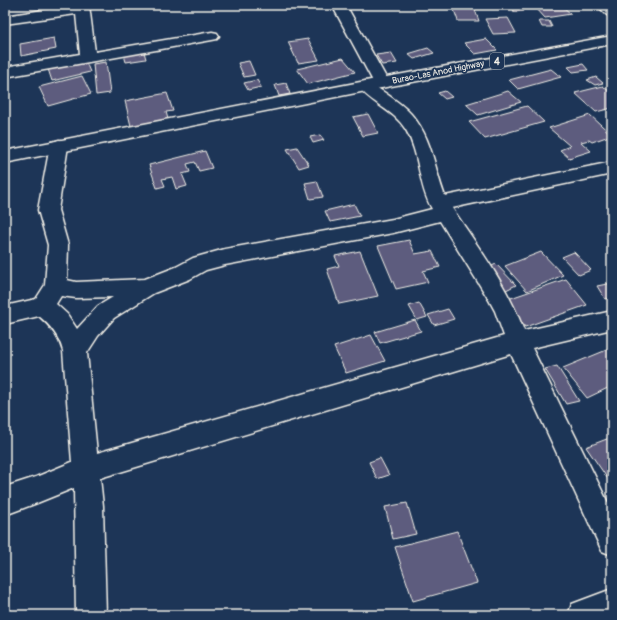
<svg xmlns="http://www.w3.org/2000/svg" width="617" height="620" viewBox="0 0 617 620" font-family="Pangolin,sans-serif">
	<rect width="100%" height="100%" fill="#1d3557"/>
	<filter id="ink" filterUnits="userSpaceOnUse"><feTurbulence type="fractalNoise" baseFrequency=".025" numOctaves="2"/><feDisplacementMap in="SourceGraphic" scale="8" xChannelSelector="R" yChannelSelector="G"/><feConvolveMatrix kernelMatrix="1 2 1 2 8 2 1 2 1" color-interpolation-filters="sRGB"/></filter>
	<g filter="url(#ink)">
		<!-- building -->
		<path fill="#5d5c7e" stroke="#f4f1e8" d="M513,5H521L524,11L514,12Z
			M561,5L571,14L545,18L536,8Z
			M453,7H474L479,21H458Z
			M508,18L516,33L493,34L485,19Z
			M539,21H549L552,27H542Z
			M54,38L56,49L21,56L20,44Z
			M308,39L319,60L298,63L288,42Z
			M486,39L497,50L475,54L464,43Z
			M428,48L434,53L414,59L408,54Z
			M144,52L146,59L126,62L124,55Z
			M391,53L397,63L382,65L376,55Z
			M343,58L355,72L308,84L297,69Z
			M85,60L90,72L52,81L48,69Z
			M249,61L255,75L244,77L238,63Z
			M106,62L110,93L96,95L93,64Z
			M583,64L588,70L573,72L568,67Z
			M551,69L561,77L518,89L509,80Z
			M82,76L91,94L48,106L39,87Z
			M596,77L603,83L595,85L587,80Z
			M257,80L261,87L248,90L244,83Z
			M286,83L290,94L279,96L275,85Z
			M603,86L612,94V108L596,112L575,93Z
			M445,91L452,97L445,99L438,93Z
			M508,91L521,102L478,115L466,104Z
			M167,93L173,111L166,112L168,119L131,126L125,101Z
			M527,106L544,122L485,139L469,122Z
			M368,114L378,133L363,136L353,117Z
			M590,115L612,135L592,142L589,140L581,142L591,151L569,158L560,150L570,146L549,128Z
			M320,135L324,140L313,143L310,137Z
			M297,147L309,165L299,168L287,149Z
			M205,151L212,168L199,171L195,162L187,164L190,172L182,174L187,186L176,189L172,177L162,179L165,186L157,188L149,165Z
			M317,181L323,197L310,199L305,183Z
			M354,204L360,216L330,222L325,211Z
			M409,240L415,254L432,251L440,267L423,271L428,282L396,289L378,246Z
			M360,251L378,296L339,304L327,269L339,266L335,256Z
			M541,252L563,275L527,291L505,266Z
			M574,252L591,270L579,275L562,257Z
			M496,264L516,285L506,290L486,269Z
			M566,279L587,305L525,327L505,300Z
			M612,283V298L605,299L597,286Z
			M419,303L427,317L417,320L409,306Z
			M448,309L454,319L434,325L428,315Z
			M415,320L421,331L380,343L375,332Z
			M371,335L385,361L346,373L334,347Z
			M609,349L612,353V386L587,398L563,368Z
			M557,366L579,401L566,404L545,369Z
			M612,437V485L586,447Z
			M380,458L389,475L377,479L369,462Z
			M407,503L416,534L393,539L385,507Z
			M457,531L477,583L413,601L395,547Z"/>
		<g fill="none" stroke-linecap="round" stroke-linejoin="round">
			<defs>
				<path id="minor" d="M75,5H89L95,52L212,32L217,33L219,36L217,39L212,40L5,77V67L80,54L76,14L5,24V16Z
					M332,5H346L389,83L387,86L381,88L376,87C388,95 401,103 411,114C432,137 434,168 445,196L612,162V174L452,208C478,247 508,286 524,331L612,311V329L532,348L612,511V555L602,551L511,354L100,478L103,506L106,615H76L74,488L37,503L5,515V487L36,477L72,462L63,351C59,336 51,326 39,316L5,324V306L36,299L45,285L48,245L38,210L50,146L53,142L59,140L65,142L68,146L58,210L68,245L67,280L76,282L145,279L176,267L193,258L225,249L393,219L432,209C418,185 420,154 406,130C394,110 370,103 358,86L360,83L366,81L375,85ZM440,221L489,300L495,311L504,336L97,453L87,353L98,336L114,318L154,293L190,279L206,270L225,265L393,233ZM61,296L76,298L113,297L98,306L77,329L67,314L56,304Z
					M597,5H612V16L607,15Z
					M612,589V615H568L572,604Z"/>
				<path id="highway" d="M612,36V44L381,88L5,163V151L381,78Z"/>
			</defs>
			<!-- minor casing -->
			<use href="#minor" stroke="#f4f1e8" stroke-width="3"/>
			<!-- highway casing -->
			<use href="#highway" stroke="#f4f1e8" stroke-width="3"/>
			<!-- minor -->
			<use href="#minor" fill="#1d3557" fill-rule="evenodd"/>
			<!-- highway -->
			<use href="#highway" fill="#1d3557" fill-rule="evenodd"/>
		</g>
	</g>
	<g text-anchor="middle" stroke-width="3.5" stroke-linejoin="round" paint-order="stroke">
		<!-- far-street labels -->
		<g font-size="9" fill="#f4f1e8" stroke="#1d3557">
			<text transform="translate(438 72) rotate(-11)" y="3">Burao-Las Anod Highway</text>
		</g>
		<!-- shield labels -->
		<rect fill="#1d3557" stroke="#b4b9bc" stroke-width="1" x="490" y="53" width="14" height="16" rx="3"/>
		<g font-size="10" font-weight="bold" fill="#f4f1e8">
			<text x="497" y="65">4</text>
		</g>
	</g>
	<!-- margin -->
	<rect width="617" height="620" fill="none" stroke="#1d3557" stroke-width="20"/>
	<rect x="10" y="10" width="597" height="600" fill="none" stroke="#f4f1e8" stroke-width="1.5" filter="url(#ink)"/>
</svg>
